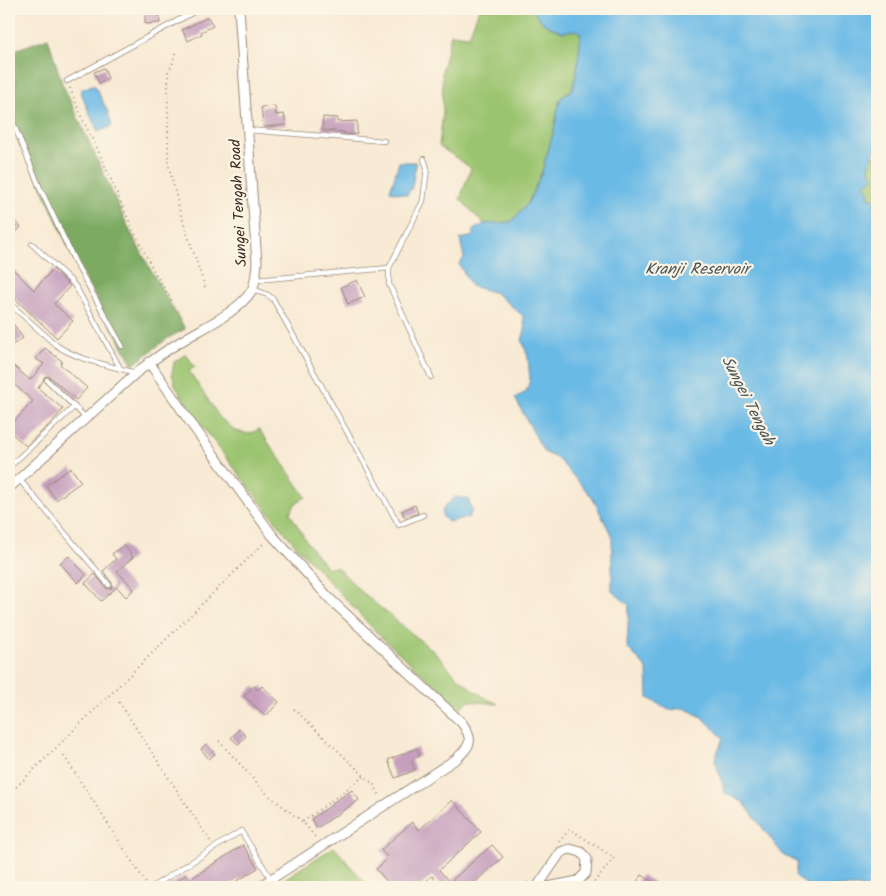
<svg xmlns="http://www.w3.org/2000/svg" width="886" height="896" viewBox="0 0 886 896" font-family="Kalam,sans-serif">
	<rect width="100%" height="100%" fill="#fcf5e5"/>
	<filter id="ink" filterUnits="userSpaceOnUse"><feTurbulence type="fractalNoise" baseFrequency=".02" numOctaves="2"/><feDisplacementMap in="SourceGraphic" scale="10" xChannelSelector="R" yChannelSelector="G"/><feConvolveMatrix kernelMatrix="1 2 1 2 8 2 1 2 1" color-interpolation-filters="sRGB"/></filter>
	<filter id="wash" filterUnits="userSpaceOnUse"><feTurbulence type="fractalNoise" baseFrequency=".0096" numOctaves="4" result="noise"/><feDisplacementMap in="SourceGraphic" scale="20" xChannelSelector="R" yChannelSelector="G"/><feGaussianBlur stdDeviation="1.12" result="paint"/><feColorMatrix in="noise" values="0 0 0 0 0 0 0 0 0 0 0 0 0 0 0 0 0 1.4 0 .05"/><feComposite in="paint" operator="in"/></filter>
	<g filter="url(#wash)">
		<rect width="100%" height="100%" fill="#f8ead4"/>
		<!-- green -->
		<path fill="#9bc470" stroke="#6b7747" d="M479,9H532C546,27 552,33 576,30L581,34L577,69L572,89L560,99L554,130L542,172L528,203L511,222L484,224L460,199L471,168L439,146L443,112L442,70L451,34L469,36Z
			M873,156L877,157V213L867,197L864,185L874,178C868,168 869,167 873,156Z
			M186,354L195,367L189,371L220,418L236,431L250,434L259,429L306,497L296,503L290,513L307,542L327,568L337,567L364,594L438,655C454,676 475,694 498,704L468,701L460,708L378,634L297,547L268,512L195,417L176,387L172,374L174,362Z
			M334,847L369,887H282L284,879Z"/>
		<!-- forest -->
		<path fill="#7caa62" stroke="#5c6a40" d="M48,38L62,83L130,231L153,274L185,329L168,338L133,365L75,262L9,113V52Z"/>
		<!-- water -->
		<path fill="#6bbae6" stroke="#537282" d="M532,9H875L877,11V146L869,166V169L874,178L864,185L869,191L868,197L875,199L874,207L877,214V887H807V885L795,876L797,861L784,856L743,802L725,793L715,759L723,738L702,717L684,708L669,710L648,698L647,669L627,647L629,605L612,591V536L592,497L558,459L544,452L515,398L526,392L530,380L528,357L522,340L525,330L523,316L496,293L471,286L459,264L464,258L460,239L474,236L473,230L484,224L511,222L528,203L542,172L554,130L560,99L573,89L577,69L581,34L576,30L562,32L544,24Z
			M92,85L95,86L108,112L112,126L98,132L88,110L81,92V90Z
			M399,162H415L416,165L412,187L407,195L390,191Z
			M455,497L468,499L472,510L469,517L448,522L442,516L443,508Z"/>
		<g id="blocks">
			<!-- building -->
			<path fill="#c59fbd" d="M149,9H159L160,23L145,24V11H149Z
				M208,17L213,26L201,32L202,34L188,41L182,30Z
				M104,68L108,78L99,83L94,72Z
				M275,106L276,115L284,114L286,125L263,127L261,107Z
				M323,117L338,118L337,122L357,121V134H344V132L322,130Z
				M9,216L21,227L9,240Z
				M9,265L34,290L53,269L70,286L54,304L73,321L57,338L9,293Z
				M357,280L365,297L348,304L341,287Z
				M14,325L23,338L9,347V328Z
				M45,348L62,361L60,364L87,388L76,400L50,377L48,376L44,377L43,381L38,388L63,409L54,420L26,446L9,431V427L33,401L9,380V362L30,380L44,364L36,359Z
				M71,468L81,482L56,500L46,485Z
				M415,505L418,513L405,518L402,511Z
				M124,545L133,557L117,571L134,589L126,597L117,587L101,601L85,583L95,574L106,588L109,589L112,588V583L103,571L116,559L112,554Z
				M69,556L86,575L78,583L60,563Z
				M254,686L258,690L262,686L279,702L266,716L244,696Z
				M239,729L246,736L238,744L231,738Z
				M206,744L215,754L209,759L201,749Z
				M417,748L420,756L411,760L415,770L395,778L388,760Z
				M352,790L359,800L317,828L311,819L333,804L332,803Z
				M452,800L481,832L439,870L450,882L492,845L503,857L470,887H442L432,876L419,887H392L376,869L388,858L381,850L412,822L419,830Z
				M243,845L258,868L227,887H166L186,875L189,880Z
				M642,875L661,887H633Z"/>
		</g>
	</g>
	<g filter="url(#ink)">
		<use href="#blocks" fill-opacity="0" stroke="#9a8a79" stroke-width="1"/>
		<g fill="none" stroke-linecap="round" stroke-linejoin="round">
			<defs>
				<path id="service" d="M67,81L199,9
					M9,113L40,188L75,262L122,346
					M247,130L384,141
					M424,159L427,168L423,201L389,268V284L431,377
					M32,244L72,282L77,289L120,368
					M256,280L389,268
					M253,289L268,295L273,299L399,525L423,515
					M9,303L56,345C79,361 109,365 136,373
					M47,380L86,418
					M9,467L74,407
					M19,479L109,585
					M152,887L241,831L271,879"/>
				<path id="minor" d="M149,362L190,422L272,535L330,599L462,723C474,740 471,746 456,759L259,887
					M9,488L136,373C150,362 165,351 180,342C202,328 239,312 252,290C256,282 256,272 257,263L239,9
					M537,887L561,852L570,849L581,852L587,859L586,873L578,881L548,887"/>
			</defs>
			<!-- service casing -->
			<use href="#service" stroke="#9a8a79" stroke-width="6"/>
			<!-- minor casing -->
			<use href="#minor" stroke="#9a8a79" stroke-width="11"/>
			<!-- path -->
			<path stroke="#9a8a79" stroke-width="2" stroke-dasharray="1 4" stroke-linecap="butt" d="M175,53L172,66L168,71V163L180,212L205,287
				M70,88L81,116L99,152L133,230L155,273L172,301
				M119,702L210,841
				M294,709L374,785L381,798
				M219,741L267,794L303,822L316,838
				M64,756L146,883
				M9,794L265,542
				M303,822L364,776
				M559,842L570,829L614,858L590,887
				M524,887L530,879"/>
			<!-- service -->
			<use href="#service" stroke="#fff" stroke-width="4.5"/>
			<!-- minor -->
			<use href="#minor" stroke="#fff" stroke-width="9"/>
		</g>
	</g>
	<g text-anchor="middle" stroke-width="4.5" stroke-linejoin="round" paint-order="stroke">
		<!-- street labels -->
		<g font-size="15" fill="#3b2a1e" stroke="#fcf5e5">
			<text transform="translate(238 203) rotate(-93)" y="5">Sungei Tengah Road</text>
		</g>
		<!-- water labels -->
		<g font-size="16" font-style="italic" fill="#49555a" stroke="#fcf5e5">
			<text x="697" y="274">Kranji Reservoir</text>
			<text transform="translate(749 400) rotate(63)" y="6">Sungei Tengah</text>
		</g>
	</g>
	<!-- margin -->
	<rect width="886" height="896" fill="none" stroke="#fcf5e5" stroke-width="30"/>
</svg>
